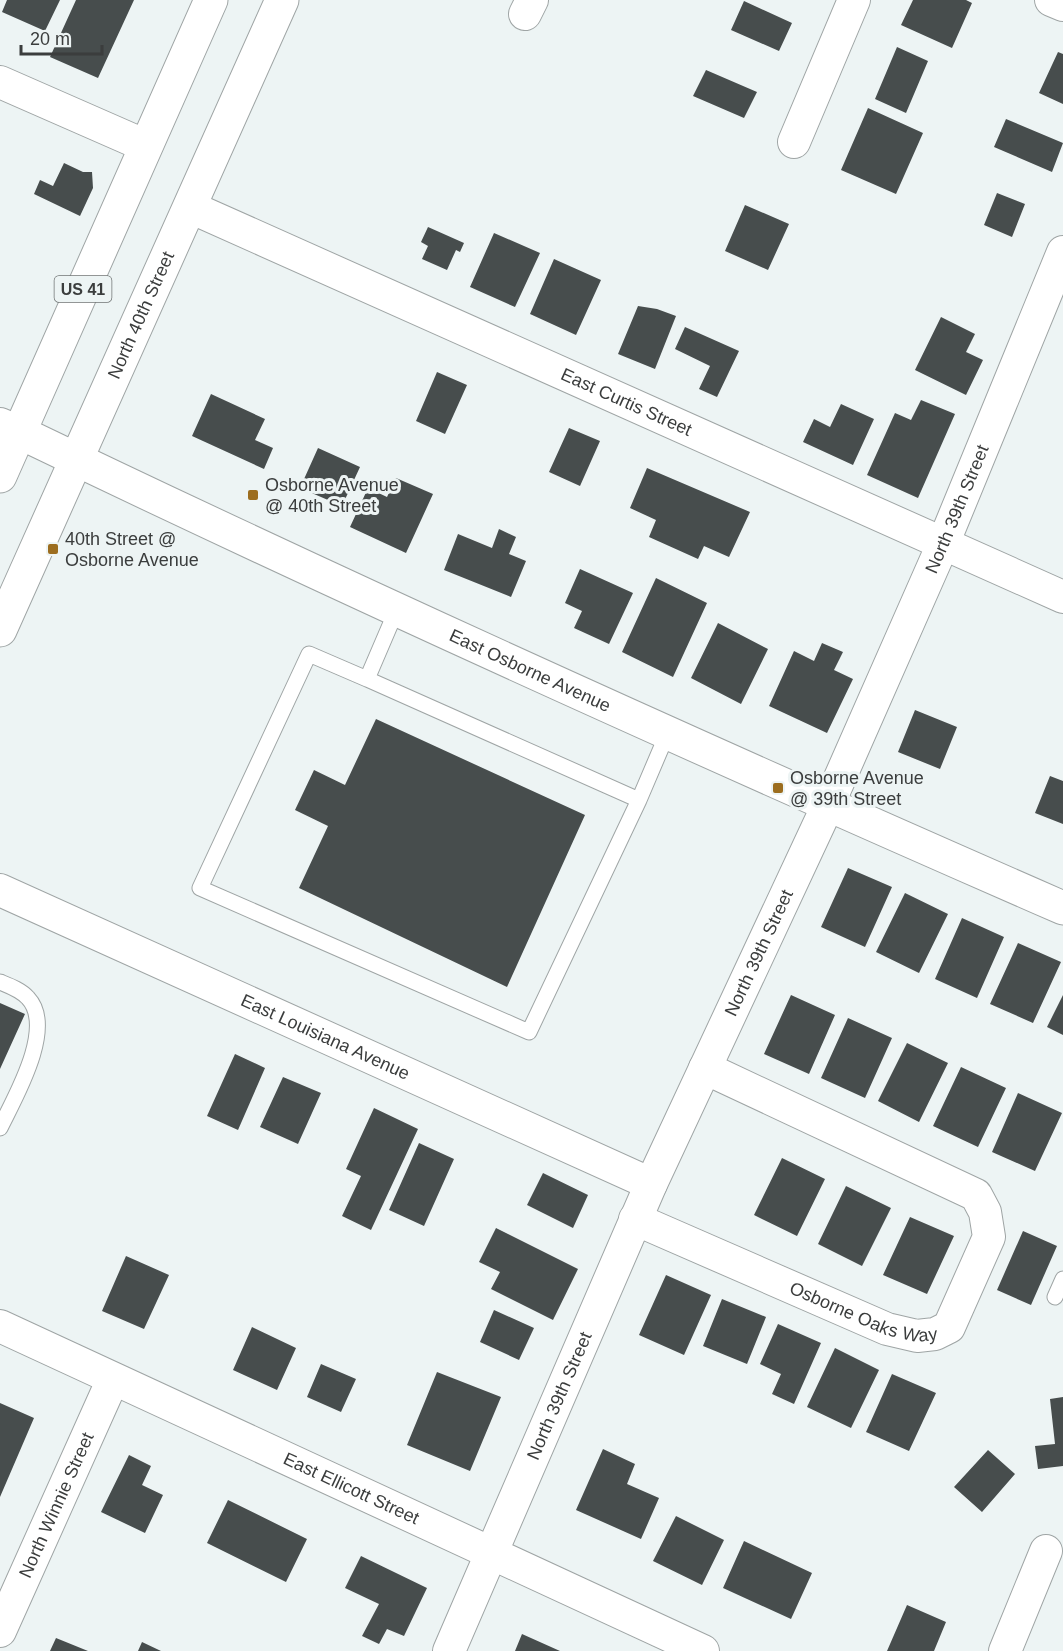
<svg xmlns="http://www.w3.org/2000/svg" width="1063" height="1651" viewBox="0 0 1063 1651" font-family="Helvetica,sans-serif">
	<rect width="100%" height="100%" fill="#edf4f4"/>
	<!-- building -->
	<path fill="#474d4d" d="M7,0H60L45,31L2,12Z
		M76,0H134L98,78L50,57Z
		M913,0H966L972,3L952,48L901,25Z
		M744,1L792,23L779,51L731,30Z
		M897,47L928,61L906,113L875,99Z
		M1058,52L1063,54V104L1039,93Z
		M706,70L757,92L744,118L693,96Z
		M868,108L923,133L896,194L841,170Z
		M1006,119L1063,143L1052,172L994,147Z
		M64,163L83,172H92L93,188L80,216L34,194L40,180L53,186Z
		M997,193L1025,204L1012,237L984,225Z
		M745,205L789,224L768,270L725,251Z
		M428,227L464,243L460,252L456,250L447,270L422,259L428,246L421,242Z
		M494,233L540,253L515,307L470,287Z
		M554,259L601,280L576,335L530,314Z
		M638,306L657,309L676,316L655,369L618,354Z
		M941,317L975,334L966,352L983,360L966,395L915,370Z
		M685,327L739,351L717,397L699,389L710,366L675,349Z
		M437,372L467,385L445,434L416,421Z
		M211,394L265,419L255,440L273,448L264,469L192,436Z
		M921,400L955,414L918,498L867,475L895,413L911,420Z
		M841,404L874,419L853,465L803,442L814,419L830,427Z
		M569,428L600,441L580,486L549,472Z
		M318,448L360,467L342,506L300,488Z
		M647,468L750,512L729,557L704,546L698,559L649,537L656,520L630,508Z
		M396,478L433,494L406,553L350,527L368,488L387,497Z
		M499,529L516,537L509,554L526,561L511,597L444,570L458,534L492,548Z
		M580,569L633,593L609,644L574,628L582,611L565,603Z
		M656,578L707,603L673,677L622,652Z
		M718,623L768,649L741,704L691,678Z
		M822,643L843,652L834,670L853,679L827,733L769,706L794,651L814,661Z
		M915,710L957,727L940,769L898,752Z
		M376,719L585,815L507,987L299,888L328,826L295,810L314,770L345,785Z
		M1050,776L1063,781V824L1035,813Z
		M848,868L892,887L865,947L821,927Z
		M905,893L948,914L919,973L876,952Z
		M962,918L1004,937L977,998L935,979Z
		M1018,943L1061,962L1033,1023L990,1004Z
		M791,995L835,1015L809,1074L764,1054Z
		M1063,995V1035L1047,1027Z
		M0,1003L25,1014L0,1069Z
		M848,1018L892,1038L865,1098L821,1078Z
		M907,1043L948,1063L919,1122L878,1101Z
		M235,1054L265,1068L238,1130L207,1116Z
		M961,1067L1006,1088L978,1147L933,1126Z
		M283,1077L321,1093L298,1144L260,1127Z
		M1018,1093L1062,1113L1035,1171L992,1152Z
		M374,1108L418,1129L371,1230L342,1216L361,1176L346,1169Z
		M419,1143L454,1159L424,1226L389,1210Z
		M782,1158L825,1179L797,1236L754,1215Z
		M543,1173L588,1195L573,1228L527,1205Z
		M846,1186L891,1208L862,1266L818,1244Z
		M910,1217L954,1236L927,1294L883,1275Z
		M496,1228L578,1269L553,1320L491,1289L500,1272L479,1262Z
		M1023,1231L1057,1246L1031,1305L997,1290Z
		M126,1256L169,1275L144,1329L102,1311Z
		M666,1275L711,1295L684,1355L639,1335Z
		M722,1299L766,1317L747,1364L703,1346Z
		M494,1310L534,1328L519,1360L480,1342Z
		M778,1324L821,1343L794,1404L772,1394L781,1374L760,1364Z
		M252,1327L296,1348L277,1390L233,1370Z
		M835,1348L879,1370L851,1428L807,1407Z
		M321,1364L356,1379L341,1412L307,1397Z
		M437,1372L501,1397L470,1471L407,1445Z
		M892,1374L936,1393L909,1451L866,1432Z
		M1063,1397V1466L1038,1469L1035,1446L1055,1444L1050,1399Z
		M0,1403L34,1418L0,1497Z
		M603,1449L635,1464L627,1484L659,1498L641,1539L576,1510Z
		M988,1450L1015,1474L982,1512L954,1487Z
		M129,1455L151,1466L142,1485L163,1495L145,1533L101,1512Z
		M228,1500L307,1539L286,1582L207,1543Z
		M676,1516L724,1540L702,1585L653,1561Z
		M744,1541L812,1573L791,1619L723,1588Z
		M361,1556L427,1588L404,1636L387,1629L379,1644L362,1636L379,1604L345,1588Z
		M907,1605L946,1622L934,1651H887Z
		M522,1634L560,1651H515Z
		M56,1638L88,1651H50Z
		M142,1642L161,1651H138Z"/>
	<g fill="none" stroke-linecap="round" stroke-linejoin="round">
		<defs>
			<path id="lane" d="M397,609L367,679L639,800L668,732
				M367,679L309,654L200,888L529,1032L639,800
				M0,982C10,986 21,990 28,998C56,1028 14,1099 0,1128
				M1055,1297L1063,1279"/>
			<g id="street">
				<path d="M1051,0L1063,5"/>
				<path d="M525,14L532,0"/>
				<path d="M0,82L146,146"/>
				<path d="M794,142L854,0"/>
				<path id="s1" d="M190,207L1063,597"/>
				<path d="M0,424L19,432"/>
				<path id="s2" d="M0,890L651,1184"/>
				<path id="s3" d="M635,1219L887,1329L917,1336L935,1334L949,1327L989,1237L985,1212L976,1195L705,1068"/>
				<path id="s4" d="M0,1326L703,1651"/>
				<path id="s5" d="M0,1631L113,1379"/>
				<path id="s6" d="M449,1651L651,1184L828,805L943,544L1063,252"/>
				<path d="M1005,1651L1046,1551"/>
			</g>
			<g id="secondary">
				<path id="s7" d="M19,432C364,598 713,755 1063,908"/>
			</g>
			<g id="primary">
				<path d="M0,476L211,0"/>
				<path id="s8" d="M0,630L282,0"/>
			</g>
		</defs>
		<!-- lane casing -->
		<use href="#lane" stroke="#9fa5a5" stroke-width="17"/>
		<!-- street casing -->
		<use href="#street" stroke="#9fa5a5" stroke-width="34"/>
		<!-- secondary casing -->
		<use href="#secondary" stroke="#9fa5a5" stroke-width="35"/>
		<!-- primary casing -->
		<use href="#primary" stroke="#9fa5a5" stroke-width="35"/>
		<!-- lane -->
		<use href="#lane" stroke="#fff" stroke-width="15"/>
		<!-- street -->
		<use href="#street" stroke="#fff" stroke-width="32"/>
		<!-- secondary -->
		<use href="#secondary" stroke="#fff" stroke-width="33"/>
		<!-- primary -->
		<use href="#primary" stroke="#fff" stroke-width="33"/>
	</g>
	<!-- markers -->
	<g fill="#9c6d1f" stroke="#edf4f4" stroke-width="2">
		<rect x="247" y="489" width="12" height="12" rx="3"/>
		<rect x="47" y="543" width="12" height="12" rx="3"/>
		<rect x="772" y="782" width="12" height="12" rx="3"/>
	</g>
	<g text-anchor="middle" stroke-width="6" stroke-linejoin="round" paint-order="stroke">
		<!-- shield labels -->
		<rect fill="#edf4f4" stroke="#707474" stroke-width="1.5" x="54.5" y="276" width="57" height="26" rx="4.5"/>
		<g font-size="16" font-weight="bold" fill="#3b3d3d">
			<text x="83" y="295">US 41</text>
		</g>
		<!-- street labels -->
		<g font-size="18" fill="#3b3d3d" stroke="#edf4f4">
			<text dy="6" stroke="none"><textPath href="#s8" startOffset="345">North 40th Street</textPath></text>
			<text dy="6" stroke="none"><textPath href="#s1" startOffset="478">East Curtis Street</textPath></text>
			<text dy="6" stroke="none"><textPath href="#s6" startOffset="1250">North 39th Street</textPath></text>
			<text dy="6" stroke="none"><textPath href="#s7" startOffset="564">East Osborne Avenue</textPath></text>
			<text dy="6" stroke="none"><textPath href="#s6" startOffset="764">North 39th Street</textPath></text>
			<text dy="6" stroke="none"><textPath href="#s2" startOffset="357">East Louisiana Avenue</textPath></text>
			<text dy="6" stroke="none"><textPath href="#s3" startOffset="248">Osborne Oaks Way</textPath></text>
			<text dy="6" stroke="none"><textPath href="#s6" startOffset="278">North 39th Street</textPath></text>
			<text dy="6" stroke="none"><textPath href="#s4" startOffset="387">East Ellicott Street</textPath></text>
			<text dy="6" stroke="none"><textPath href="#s5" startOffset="138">North Winnie Street</textPath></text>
		</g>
		<!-- poi labels -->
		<g font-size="18" fill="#3b3d3d" stroke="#edf4f4" text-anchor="start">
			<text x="265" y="491">Osborne Avenue<tspan x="265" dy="21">@ 40th Street</tspan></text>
			<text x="65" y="545">40th Street @<tspan x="65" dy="21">Osborne Avenue</tspan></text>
			<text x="790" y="784">Osborne Avenue<tspan x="790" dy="21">@ 39th Street</tspan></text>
		</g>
	</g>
	<!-- scale -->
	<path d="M21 45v9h81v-9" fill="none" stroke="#3b3d3d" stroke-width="3"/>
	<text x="30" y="45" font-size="18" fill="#3b3d3d" stroke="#edf4f4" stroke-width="4.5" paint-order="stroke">20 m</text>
</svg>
